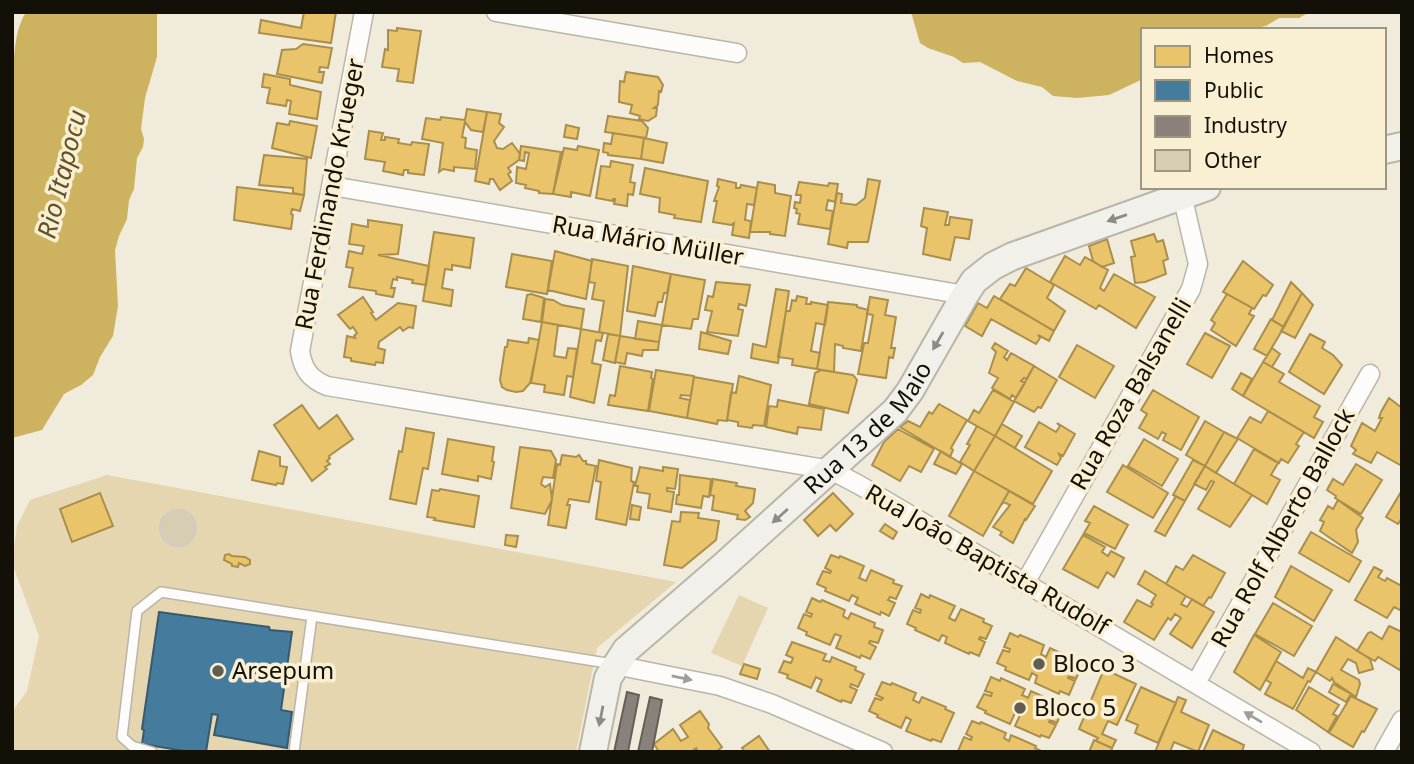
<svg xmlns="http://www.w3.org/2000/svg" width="1414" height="764" viewBox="0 0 1414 764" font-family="'Noto Sans',sans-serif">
	<rect width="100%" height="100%" fill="#f1ebdb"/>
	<!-- green -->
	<path fill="#e5d6af" d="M107,475L183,489L676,582L597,648L576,752H12V712L27,691L39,636L12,563L17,526L30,500Z
		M739,595L768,608L742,666L711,653Z"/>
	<!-- water -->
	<path fill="#cdb260" d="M26,12H157V57L145,98L141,129L144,139L143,147L137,158L134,189L129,200L127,219L119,236L115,250L118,306L113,336L100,357L93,375L81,385L64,394L42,430L12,438V82C15,58 13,33 26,12Z
		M911,12H1329L1306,14L1299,18H1279L1266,26L1244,30H1143V79L1109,95L1077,98L1053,96L1042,87L1017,81L980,62L963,63L954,57L928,48L920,43Z"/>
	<!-- homes -->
	<path fill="#e9c46a" stroke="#a98e4c" stroke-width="2" d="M304,12H336L331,43L259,33L261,20L301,28Z
		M397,28L421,31L413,83L397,81L399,69L382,67L385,49L388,50V30L397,31Z
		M303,44L332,48L328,68L320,67L319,72H324L322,83L277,74L282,50L296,49Z
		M626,72L658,77L663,85L661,92L659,91L658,105L654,108H657L656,116L648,121L639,119L640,116L630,113L632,105L619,102L620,81L624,82Z
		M264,74L290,79V85L321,92L317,119L289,114L291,101L287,100L286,106L267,103L270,88L262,87Z
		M467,109L487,112L483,132L471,130L465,122L462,137L466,138L465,148L477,150L475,169L454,167V171L443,169L439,172L443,143L422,139L426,118L440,120L441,117L465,120Z
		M487,112L501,114L499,123L504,127L494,141L497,148L503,149L512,143L520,154L519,160L508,168L511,172L508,174L512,181L500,190L493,179H490L489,184L475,181Z
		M608,116L642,121L648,128L646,138L605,132Z
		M290,121L317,126L311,158L272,148L277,123L289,125Z
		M566,125L579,128L577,139L564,137Z
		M369,131L383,133L381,140H385V137L399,139L398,143L411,145L412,142L429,144L424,175L408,173V170H404L403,175L383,171L385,162L365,159Z
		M613,133L644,138L641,159L608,155V153L603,152L604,143L611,144Z
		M644,138L667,143L663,163L641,159Z
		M521,146L561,152L553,194L539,193V191L525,188L526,185L516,183L517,167L526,169L529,153L525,152L524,161L519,160Z
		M578,146L599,150L590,196L571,192V197L553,194L564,148L577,150Z
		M264,155L307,159L304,195L293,193V188L259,185Z
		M611,161L633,165L630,182L635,183L633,195L628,194L627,206L614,204L615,199H613V201L596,198L601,166L610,167Z
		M645,168L708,181L701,222L674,218L675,215L659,212L660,198L640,194Z
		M718,179L736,183V188H740L741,185L757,188L754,205L747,204L745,220L751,221L749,238L732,235L734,223L731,225L713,222L717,201H714L719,187L717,186Z
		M868,179L880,181L868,242H848L847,248L828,244L837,193L842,194L841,203L856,205L865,198Z
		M758,182L775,185V193L791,196L785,236L770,234V232H750Z
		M799,182L828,186L829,183L838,184L835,202L828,200L826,210L833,211L830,229L798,224L800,214L796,213L797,209L794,208L795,202L800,203L801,195H796Z
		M237,187L304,195L300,211L292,209L291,214L293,215L291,229L234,220Z
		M924,208L948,212L945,225H949L950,217L972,220L969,239L955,237L950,260L923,254L927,228L921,226Z
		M368,220L402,225L398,254L378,255L429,266L426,285L412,283L413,280L397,277V280L393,279L391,288H395L393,297L376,294V291L349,287L353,268L346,267L349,251L362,254L364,246L349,244L352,224L368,227Z
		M434,232L474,238L470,268L452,265V270L445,269L442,288L453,290L451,306L423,301Z
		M1154,234L1157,242L1163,240L1168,259L1163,261L1166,274L1145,282L1135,283L1131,257L1135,256L1131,241Z
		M1107,239L1114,263L1102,267L1093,261L1089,246Z
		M555,251L592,261L586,299L548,290Z
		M512,254L552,261L547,294L506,287Z
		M1065,256L1080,265L1085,257L1108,270L1100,288L1104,291L1114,274L1155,297L1136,328L1099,305L1096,309L1050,282Z
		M592,259L628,266L620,336L599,332L604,301L592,299L595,283L589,282Z
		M1243,261L1273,285L1266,296L1263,295L1254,309L1223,292Z
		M633,266L671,274L667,293H664L662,302H658L655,316L627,311Z
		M1026,268L1054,285L1047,298L1065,311L1054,331L1000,299L1010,284L1015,286Z
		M671,274L705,280L698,319H693L691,329L662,325Z
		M716,282L750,285L746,306L739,304L738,309L743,310L738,336L707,332L712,311L705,310L708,296L713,297Z
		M1291,282L1302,293L1284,327L1272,320Z
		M776,289L789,291L778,363L751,358L753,344L766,347Z
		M1302,293L1313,305L1295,338L1281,331Z
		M531,294L544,298L541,322L523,319L527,295Z
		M1227,294L1252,308L1249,314L1254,316L1236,346L1211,330L1215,323L1211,320Z
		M797,296L807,298L806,304H811V302L828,305L825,325L816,323L811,351L820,353L817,369L792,365L793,359L778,357L786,311H790L792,300L796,301Z
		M994,296L1054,331L1049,341L1038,335L1040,338L1036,344L991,319L982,336L965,326L978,303L987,308Z
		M363,297L373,312L371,313L376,320L398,303L416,306L413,328L409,327L403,331L400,327L379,342L378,348L385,350L383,363L376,362L375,365L351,361V358L344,357L347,336L355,338L354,336L357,333L353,327L350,329L338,315Z
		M870,297L888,300L885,315L896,317L891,348H895L893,358L889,357L886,378L858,374L864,343H868L873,315L867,314Z
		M545,299L553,300L562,305L584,309L581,329L542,322Z
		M828,302L857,305V307L868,310L861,351L843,348V346L835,344L834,372L817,369Z
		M1271,319L1284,327L1267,356L1254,349Z
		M638,321L662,325L659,342L635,339Z
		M542,322L558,325L554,356L566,358L568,348L577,349L573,377L567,376L564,395L544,392L545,385L531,383Z
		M581,329L603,333L601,341L596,340L592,363L601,365L594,403L570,397Z
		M701,332L731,341L728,354L699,349Z
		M1205,333L1230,346L1212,378L1187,364Z
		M608,334L620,336L615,363L603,360Z
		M1310,334L1325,342L1322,348L1333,355L1342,365L1324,394L1289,372Z
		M620,336L659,342L658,350H643L642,356L627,353L625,364L615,362Z
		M529,338L539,340L530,383L523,391L516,392L507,390L502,387L500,380L505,347H507L508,340L528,343Z
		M995,343L1008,351L1004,357L1007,360L1011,353L1034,366L1027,379L1024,378L1021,381L1025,383L1016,398L1012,395L1010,399L992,388L998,378L989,373L996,352L992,348Z
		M1077,345L1114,366L1095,398L1059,377Z
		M1272,348L1280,354L1272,367L1263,362Z
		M1263,362L1284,374L1279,382L1320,406L1314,417L1323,422L1314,438L1243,396Z
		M620,366L652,372L651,378L653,379L648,411L608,405L610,395L615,396Z
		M1034,366L1057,380L1041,408L1038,407L1034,412L1014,401Z
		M656,370L694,376L691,396L681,395L680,398L690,400L687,418L649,411Z
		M821,370L853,375L857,380L848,413L809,404L815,373Z
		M1241,373L1252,379L1243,396L1232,389Z
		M739,376L771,385L764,426L753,425L752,428L738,426V422L727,420L731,392L736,393Z
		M694,377L733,384L727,421L718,420L717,424L687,418Z
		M993,390L1014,402L995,436L968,421L974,410L979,413Z
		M1153,390L1199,417L1181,450L1163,440L1166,434L1162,432L1158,439L1139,428L1147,414L1141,410Z
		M1389,398L1402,408V466L1377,452L1371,463L1353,454L1356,450L1351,446L1362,423L1375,431L1382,418H1379L1381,412Z
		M778,400L824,409L821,430L798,427L797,434L766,427L769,406L777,407Z
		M939,404L967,420L951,448L953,450L950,457L900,427L908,421L920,427L929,412L932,414Z
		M302,405L319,429L337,415L353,439L329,456L330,458L327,461L330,464L325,467L327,469L312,481L274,425Z
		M1268,411L1304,432L1296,444L1299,446L1288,463L1281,459L1279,463L1237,438L1250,417L1261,423Z
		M1205,421L1224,432L1205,466L1186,455Z
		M1039,422L1056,432L1060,426L1057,423L1075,434L1063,456L1059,454L1061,458L1057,465L1025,447Z
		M1002,424L1022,436L1015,448L995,436Z
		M977,426L995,436L974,471L960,462L970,445L967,444Z
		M406,428L434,433L428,469L423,468L416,504L390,499L399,451L402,452Z
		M898,429L934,449L921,472L909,466L900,481L872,465L884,442Z
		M1224,432L1238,439L1216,473L1205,466Z
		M995,436L1052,471L1033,504L974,471Z
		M448,439L494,447L492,461L494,462L491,479L478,476V481L442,474Z
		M1144,439L1178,459L1162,486L1128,466Z
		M520,447L551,451L556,460L553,478L543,477L541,484L545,487L550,484L552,500L545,514L511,508Z
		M1254,449L1278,463L1271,475L1280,480L1267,504L1234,484Z
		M259,451L280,457V466L287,467L283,484L277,483L276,485L252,480Z
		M941,451L962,464L956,474L934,464Z
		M562,455L576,457L579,455L583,461H586V464L596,466L589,502L569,499L567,505H570L566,528L548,525L557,464L560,465Z
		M599,460L632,468L631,481L634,482L626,525L596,519L601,482L596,481Z
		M1193,460L1205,466L1185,501L1173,495Z
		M1356,464L1382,480L1361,514L1335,498L1336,496L1327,490L1333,479L1343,485Z
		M1123,465L1168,493L1153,518L1107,492Z
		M1205,466L1252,495L1230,527L1198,509L1214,482L1211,481L1206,490L1194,484Z
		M640,467L663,471V467L678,469L675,489L667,488V491L674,492L671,512L648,508L650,494L637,492L638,486H635Z
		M974,471L1009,491L983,536L949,516Z
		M680,475L711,479L709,497L703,496L701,508L676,504L677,495H679Z
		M713,479L737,483L736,486L755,489L753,503L745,511L750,517L745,520L737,519L738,515L712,510L714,496L710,495Z
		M440,489L479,496L474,527L434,520L435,518L427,517L432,490L439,491Z
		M1009,491L1035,506L1026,520L1025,519L1013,543L1000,535L1002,532L993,527L1010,505L1004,502L1001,505Z
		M1401,492L1402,518L1398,524L1386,517Z
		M100,493L113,526L72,542L60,509Z
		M833,493L853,514L836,531L830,525L818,536L804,520Z
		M1176,496L1185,501L1165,536L1155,531Z
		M1338,500L1363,518L1356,530L1358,542L1352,553L1320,531L1324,522L1320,520L1328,506L1333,509Z
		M632,505L641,507L639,520L630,519Z
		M1094,506L1128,525L1115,549L1084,533L1090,523L1085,521Z
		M681,512L699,513L698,518L719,521L716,540L682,568L664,565L672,521L680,522Z
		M885,524L897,532L893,539L880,531Z
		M1311,532L1361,561L1349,582L1299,553Z
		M506,535L518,536L516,547L505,545Z
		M1083,535L1105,547L1102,552L1108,556L1111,551L1124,558L1114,577L1107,572L1098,588L1063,569Z
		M229,554L232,556L245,557L250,560V564L245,566L239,563L238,567L232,566V564L224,560L225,555Z
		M831,555L839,558L840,556L864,566L859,578L866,581L871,570L894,580L893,583L902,586L896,599L890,597L888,600L895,603L889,616L881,612L880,615L855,604L858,598L852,595L849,601L825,591L826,588L817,584L823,571L830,573L831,571L825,568Z
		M1193,555L1225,573L1211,598L1209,597L1203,606L1166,584L1176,566L1183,570Z
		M1291,566L1332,590L1314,621L1275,597Z
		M1374,567L1382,571L1378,577L1385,581L1387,578L1402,586V611L1394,607L1387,618L1355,600Z
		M1145,571L1186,596L1181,604L1187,607L1192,599L1214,612L1192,648L1170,634L1181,618L1175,614L1171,620L1168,618L1154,640L1124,622L1137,600L1151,607L1153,604L1151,603L1156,595L1138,584Z
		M921,594L929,598L930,595L955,606L949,618L955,621L961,609L984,619L983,622L992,626L986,639L980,637L979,639L985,642L979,656L970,652L969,654L945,643L947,637L942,635L939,641L915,630L916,628L907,624L913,610L920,613L921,610L915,608Z
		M812,598L820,602L822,600L845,610L843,616L848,619L851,613L875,623L874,627L883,630L878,643L870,641L869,643L876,647L870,659L861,655L860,658L836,648L841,636L835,634L830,645L806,635L807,632L798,628L804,614L811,617L812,614L806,612Z
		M1273,603L1312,626L1294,656L1255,634Z
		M1389,626L1402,632V666L1400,670L1378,657L1375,661L1357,651L1368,633L1371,632L1382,639Z
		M1010,633L1018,637L1020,635L1044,645L1041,654L1046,657L1050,648L1074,659L1073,661L1082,665L1076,679L1069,676L1068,678L1075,681L1069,695L1060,691L1059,694L1035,683L1037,676L1032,673L1029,680L1005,670L1006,667L997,663L1003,650L1009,652L1010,649L1004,647Z
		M1254,635L1281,652L1260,690L1234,672Z
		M1336,637L1370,659L1373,669L1359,673L1356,663L1348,659L1341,670L1359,680L1360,684L1356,697L1334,682L1332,678L1330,681L1316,672Z
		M792,642L826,654L823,660L830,662L832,657L856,667L855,670L864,674L858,687L851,684L850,687L857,690L851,703L842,700L841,702L817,691L822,680L816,677L811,688L787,678L788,675L779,672L784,661L791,663L793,658L786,655Z
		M1276,661L1303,678L1308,668L1316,672L1310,682L1308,681L1293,709L1265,694L1271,683L1266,680Z
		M744,664L760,669L757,679L740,674Z
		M1104,669L1136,684L1117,725L1108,721L1102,734L1116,740L1112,748L1096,741L1098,738L1079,729Z
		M991,677L1000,681L1001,678L1025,689L1022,695L1028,698L1031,691L1055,702V705L1063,709L1057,723L1050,720L1049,722L1056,725L1049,738L1041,735L1040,737L1015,726L1020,715L1015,713L1010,724L985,713L986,711L977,707L984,694L991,696L992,693L985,691Z
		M882,682L891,685L892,683L916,693L913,700L919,703L922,697L946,707L945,709L954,713L941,742L932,739L931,741L906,731L911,720L906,717L901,728L877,717L878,715L869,711L875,698L881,700L883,698L876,695Z
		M1333,684L1351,694L1346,702L1329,692Z
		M1141,687L1176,703L1158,743L1135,733L1138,725L1126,720Z
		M1309,687L1339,705L1333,714L1337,716L1328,732L1296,710Z
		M1351,696L1377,709L1364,732L1362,731L1353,747L1329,733Z
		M1178,697L1186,700L1181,712L1209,725L1198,752L1174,742L1170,752H1155Z
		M700,711L709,724L708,728L722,747L716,752H698L696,748L691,752H659L654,744L673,729L681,741L688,737L680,725Z
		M972,721L980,724L981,722L1006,733L1004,738L1009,741L1011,735L1036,746L1035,748L1043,752L958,751L964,737L971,740L972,737L966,734Z
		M1213,730L1244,745L1242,752H1203Z
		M759,736L770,752H745L742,748Z
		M1094,740L1112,748L1111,752H1089Z"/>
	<!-- public -->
	<path fill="#457b9d" stroke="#365b70" stroke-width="2" d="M159,612L269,627L270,630L292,632L281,710L292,712L287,748L214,735L218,715L212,714L206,752H190L142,744L144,730L142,729Z"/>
	<!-- industry -->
	<path fill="#8a817c" stroke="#665f59" stroke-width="2" d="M627,692L639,695L628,752H614Z
		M650,697L662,700L652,752H638Z"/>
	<!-- building -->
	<path fill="#d7cdb2" stroke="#d1ccc0" stroke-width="2" d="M160 528a18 18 0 1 1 36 0a18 18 0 1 1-36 0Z"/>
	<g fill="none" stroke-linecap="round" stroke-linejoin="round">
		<defs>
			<path id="service" d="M152,752L132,746L122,737L137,611L161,592L613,664
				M294,752L312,616"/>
			<path id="minor" d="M364,12L300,351C303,370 310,379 327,386L831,470L861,486L1311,752
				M496,12L737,53
				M332,186L965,295
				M1025,583L1191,289L1198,264L1182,195
				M615,665L720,686L772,704L883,752
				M1196,683L1370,374
				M1384,752L1402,720"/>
			<g id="secondary">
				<path d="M1384,150L1402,146"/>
				<path id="s1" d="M593,752L608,678L626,650L722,567L895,411L910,391L965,295L974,281L993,266L1013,256L1207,187"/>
			</g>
		</defs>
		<!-- service casing -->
		<use href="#service" stroke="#b9b5a8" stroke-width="12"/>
		<!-- minor casing -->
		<use href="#minor" stroke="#b9b5a8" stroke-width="21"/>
		<!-- secondary casing -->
		<use href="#secondary" stroke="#b9b5a8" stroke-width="30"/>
		<!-- service -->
		<use href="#service" stroke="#fdfcfa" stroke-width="9"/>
		<!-- minor -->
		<use href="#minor" stroke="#fdfcfa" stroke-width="18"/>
		<!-- secondary -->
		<use href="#secondary" stroke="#f2f0ea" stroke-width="26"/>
	</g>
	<!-- one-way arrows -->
	<defs><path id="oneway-solid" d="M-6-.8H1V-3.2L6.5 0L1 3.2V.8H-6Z" transform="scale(1.75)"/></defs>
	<g fill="#8e8b84">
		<use href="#oneway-solid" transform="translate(1117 218) rotate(161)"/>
		<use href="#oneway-solid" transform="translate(938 341) rotate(120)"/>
		<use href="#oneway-solid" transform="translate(780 516) rotate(138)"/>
		<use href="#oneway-solid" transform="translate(601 716) rotate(101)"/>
	</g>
	<g fill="#9f9e99">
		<use href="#oneway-solid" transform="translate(682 678) rotate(12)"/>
		<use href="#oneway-solid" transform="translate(1253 717) rotate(-149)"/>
	</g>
	<!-- markers -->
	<g fill="#615d51" stroke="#f9efd3" stroke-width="2.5">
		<circle cx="1039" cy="664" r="7"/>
		<circle cx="218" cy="671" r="7"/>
		<circle cx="1020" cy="708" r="7"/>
	</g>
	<g text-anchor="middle" stroke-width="7" stroke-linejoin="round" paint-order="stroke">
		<!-- street labels -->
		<g font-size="24" fill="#131007" stroke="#f9efd3">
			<text transform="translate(330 194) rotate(-79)" y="8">Rua Ferdinando Krueger</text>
			<text transform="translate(648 241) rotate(10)" y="8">Rua Mário Müller</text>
			<text transform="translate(1131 394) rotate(-60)" y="8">Rua Roza Balsanelli</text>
			<text dy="8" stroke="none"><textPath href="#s1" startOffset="438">Rua 13 de Maio</textPath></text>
			<text transform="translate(1283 528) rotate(-61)" y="8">Rua Rolf Alberto Ballock</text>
			<text transform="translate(987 560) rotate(30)" y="8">Rua João Baptista Rudolf</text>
		</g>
		<!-- poi labels -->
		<g font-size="24" fill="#131007" stroke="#f9efd3" text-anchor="start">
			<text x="1053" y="672">Bloco 3</text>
			<text x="232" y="679">Arsepum</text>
			<text x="1034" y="716">Bloco 5</text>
		</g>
		<!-- water labels -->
		<g font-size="26" font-style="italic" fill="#615227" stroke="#f9efd3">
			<text transform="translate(62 174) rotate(-76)" y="9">Rio Itapocu</text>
		</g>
	</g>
	<!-- border -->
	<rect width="1414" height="764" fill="none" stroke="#131007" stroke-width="28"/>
	<!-- legend -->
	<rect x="1141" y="28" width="245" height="161" fill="#f9efd3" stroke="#9d9681" stroke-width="2"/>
	<rect x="1155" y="46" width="35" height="21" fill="#e9c46a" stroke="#9d9681" stroke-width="2"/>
	<text x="1204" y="63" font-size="21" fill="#131007">Homes</text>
	<rect x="1155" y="80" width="35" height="21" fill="#457b9d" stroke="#9d9681" stroke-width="2"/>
	<text x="1204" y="98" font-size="21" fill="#131007">Public</text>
	<rect x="1155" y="116" width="35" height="21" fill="#8a817c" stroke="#9d9681" stroke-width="2"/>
	<text x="1204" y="133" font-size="21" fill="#131007">Industry</text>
	<rect x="1155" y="150" width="35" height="21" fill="#d7cdb2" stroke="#9d9681" stroke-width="2"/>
	<text x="1204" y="168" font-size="21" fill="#131007">Other</text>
</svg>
